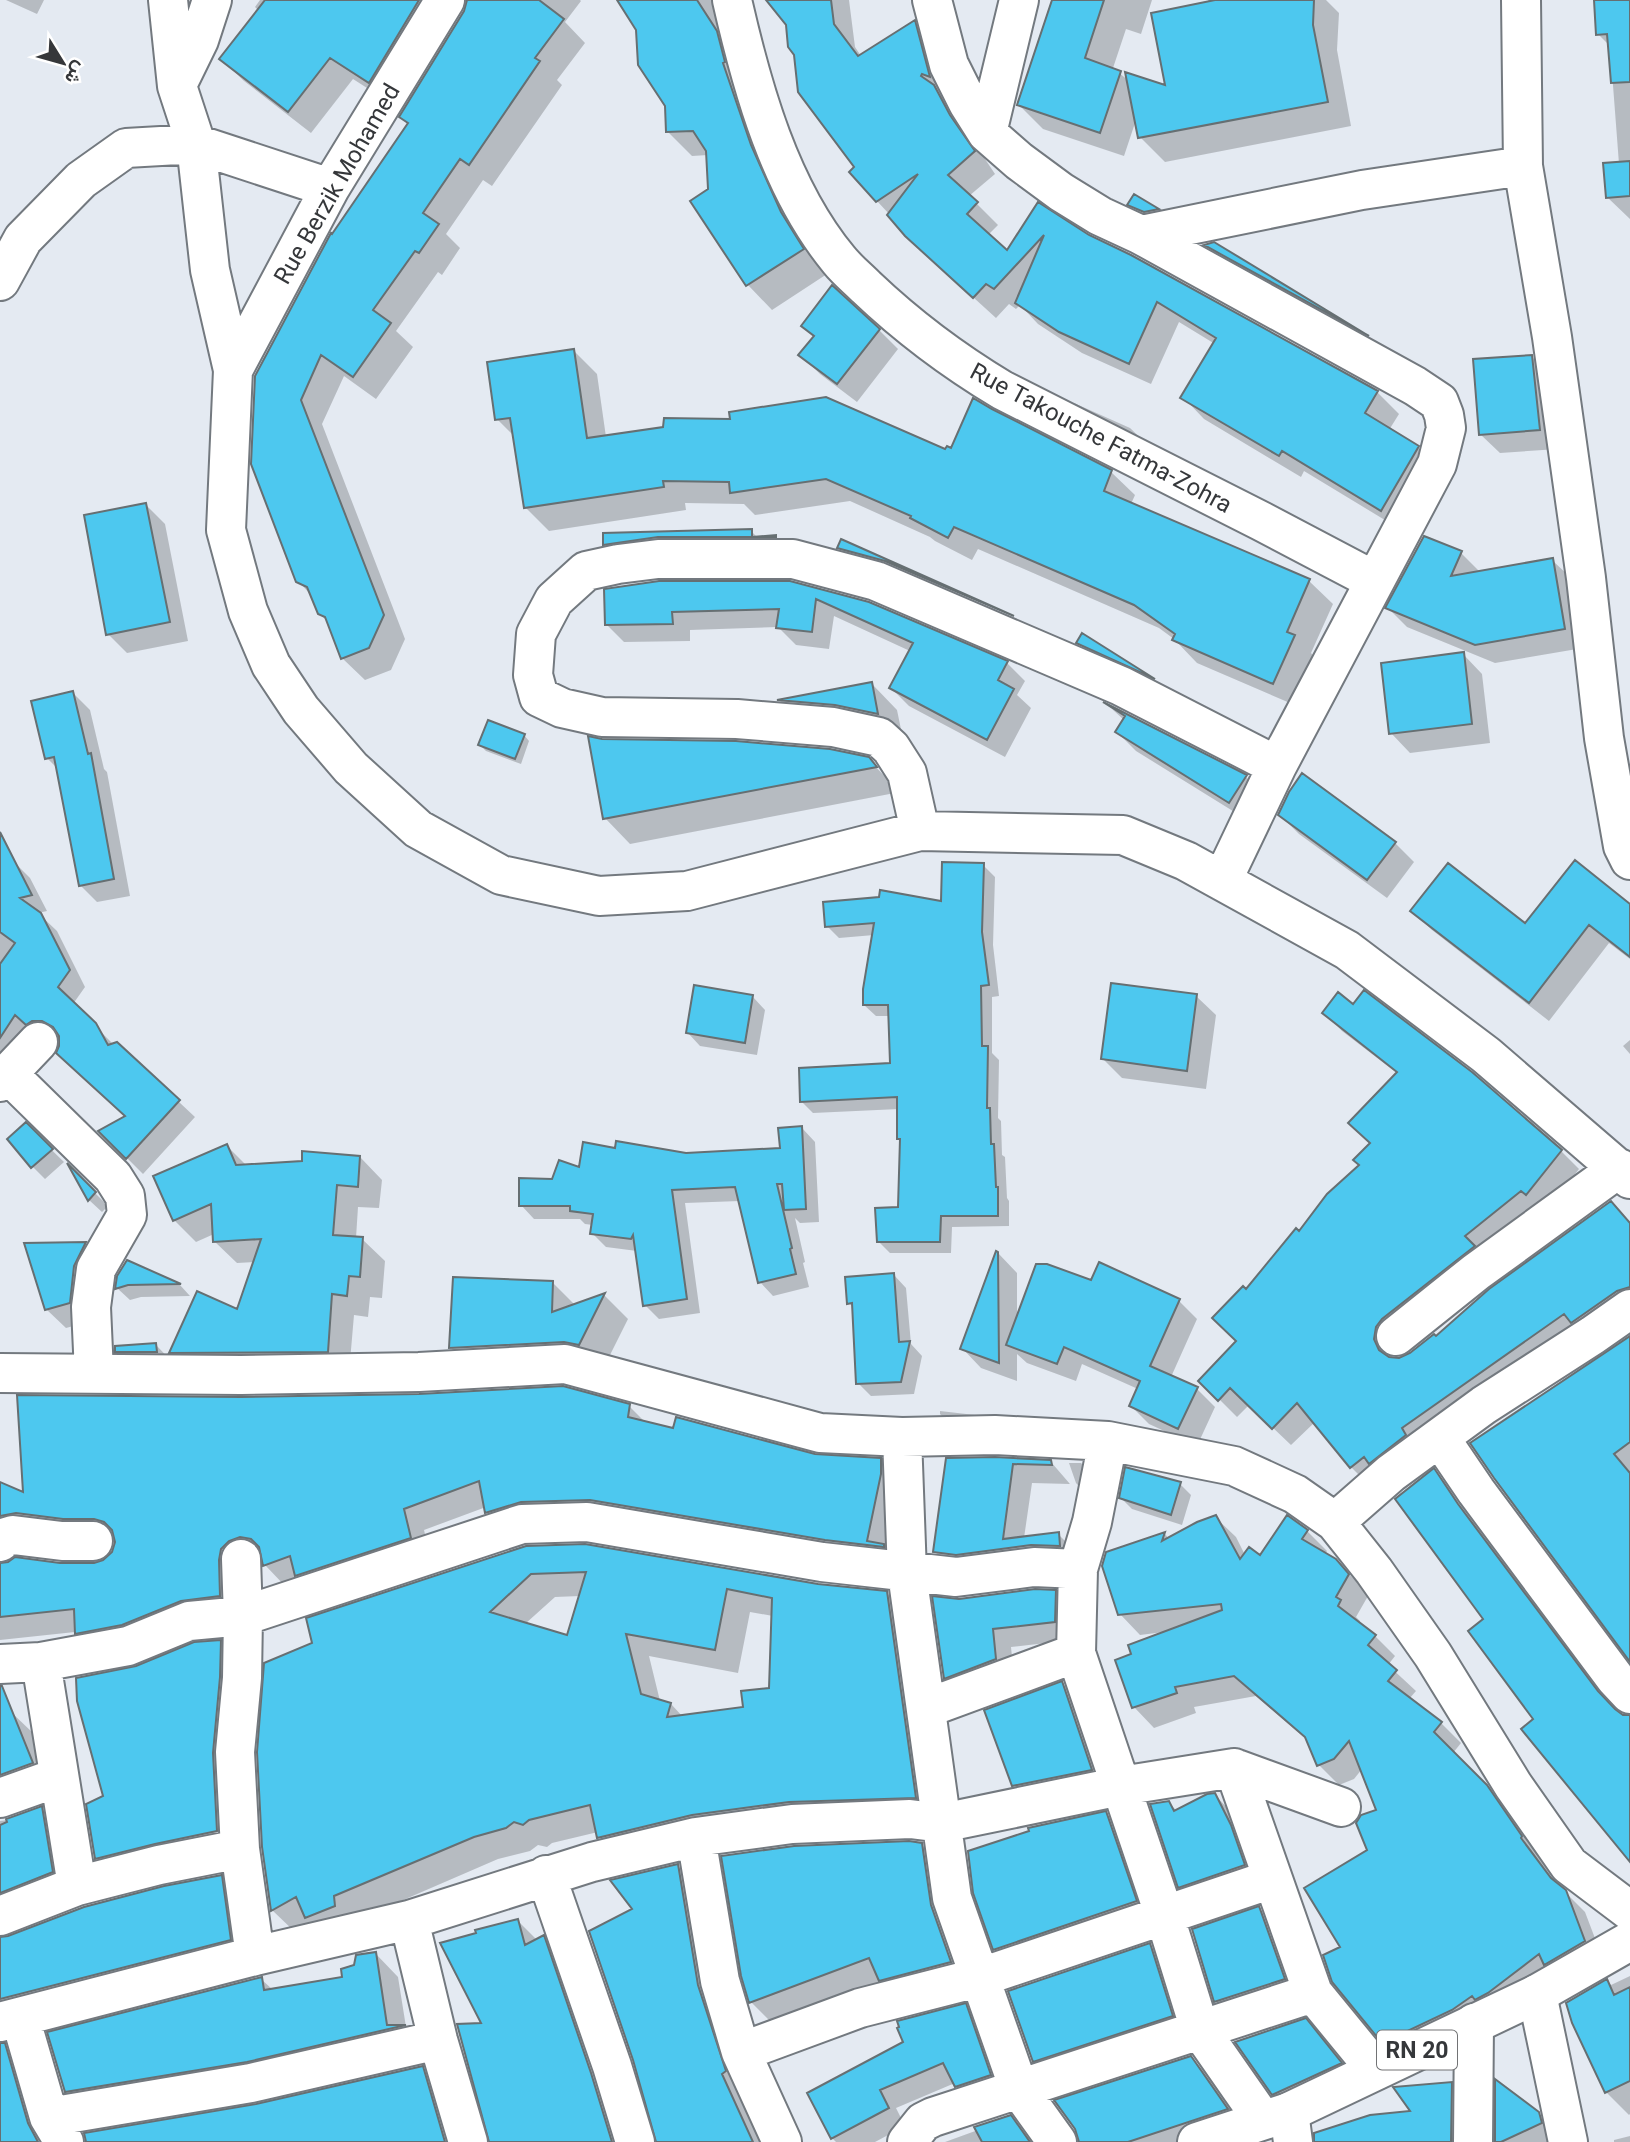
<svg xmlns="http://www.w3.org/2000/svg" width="1630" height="2142" viewBox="0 0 1630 2142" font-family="Roboto,Vazirmatn,sans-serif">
	<rect width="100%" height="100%" fill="#e4eaf2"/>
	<!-- shadow -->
	<path fill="#0003" fill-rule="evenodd" d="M6,0H44L37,14Z
		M260,0H580L581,1L565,22L585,43L557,80L562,85L492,186L483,180L446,234L460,248L442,275L438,272L396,331L413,347L376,399L344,376L322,424L405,639L391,670L365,680L342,658L330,624L319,613L312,596L298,581L253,463L410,125L401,117L466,11L468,0L458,3L392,104L353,79L311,133L244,81L221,59L259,11L255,7Z
		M621,0H721L712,6L741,57L827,274L772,310L748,285L693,201L710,190L708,155L692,156L668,132L666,105L638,29Z
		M770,0H849L855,47L861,56L914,22L936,43L950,97L941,93L956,108L971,138L995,174L969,196L998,225L988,235L1007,253L1039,205L1088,236L1377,392L1399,414L1389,430L1418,448L1439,470L1403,531L1304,471L1301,477L1204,419L1183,397L1215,344L1179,322L1151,384L1082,353L1038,324L1020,305L1016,309L1009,304L996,318L929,257L877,201L856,167L796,54L787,25Z
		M1054,0H1152L1141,34L1126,29L1113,68L1129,81L1167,88L1209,3L1208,0H1326L1339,13L1337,50L1351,126L1165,162L1140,137L1136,120L1124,156L1043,129L1019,105Z
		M1596,0H1630V219L1607,197L1619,164L1610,46L1598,34Z
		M1134,197L1158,210L1182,235L1155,230L1130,204Z
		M1214,244L1368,337L1386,355L1231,270L1207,246Z
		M803,325L879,330L898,349L857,402L820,374L801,355L815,337Z
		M574,351L597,374L606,437L946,452L952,450L991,411L1111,472L1135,495L1131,504L1309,581L1333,604L1311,653L1317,660L1297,706L1197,663L1174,639L1159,628L978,549L972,560L935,541L930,537L850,501L755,515L744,504L685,503L686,510L549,531L525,507L515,437L497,419Z
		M1532,357L1551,376L1558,449L1500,453L1480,434Z
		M1074,403L1130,428L1156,453L1094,423Z
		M146,505L165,524L188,641L127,653L108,634Z
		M751,531L758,538L775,537L792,554L622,562L605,544L604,535Z
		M842,541L1013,618L1027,631L859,567L839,548Z
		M1461,553L1481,573L1552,560L1572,579L1583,648L1495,663L1407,627L1388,608Z
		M660,583L868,603L1007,663L1025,681L1017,695L1031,708L1005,757L909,706L891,688L910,651L834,616L829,649L796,645L778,627L690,630V641L624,642L606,624Z
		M1082,636L1154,680L1168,694L1097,662L1078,642Z
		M1463,654L1482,674L1490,743L1410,753L1391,733Z
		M872,684L897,710L903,739L804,725L780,701Z
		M73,693L90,710L104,769L107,772L130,896L97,902L80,885L58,769L47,758Z
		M1112,709L1246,777L1265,796L1249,821L1136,751L1117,732L1124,720Z
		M524,735L529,741L521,764L486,751L480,745Z
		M868,759L900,792L630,844L605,818Z
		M1280,815L1395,843L1414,862L1387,898L1299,834Z
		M14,862L30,878L47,911L38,913L57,931L85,987L73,1004L114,1045L117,1044L195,1117L143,1174L101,1132L127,1117L61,1036H49L0,1077V870Z
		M983,865L995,877L993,945L999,996L992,997V1053L999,1060L998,1118L1001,1121L1002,1155L1005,1157L1007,1198L1009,1201V1226L952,1227L951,1253H890L878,1241L900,1209L901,1142L898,1139L899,1109L813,1113L802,1102L892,1065L890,1016H876L864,1005L874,935L839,938L827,926L943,903Z
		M1630,906V959L1609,943L1549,1021L1432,930L1412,911L1525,926Z
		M1196,996L1216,1015L1206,1089L1122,1078L1103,1059Z
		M753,997L765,1010L757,1055L700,1046L688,1033Z
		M1324,1012L1561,1151L1579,1169L1545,1212L1393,1346L1392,1359H1400L1436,1338L1611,1203L1630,1223V1313L1369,1485L1351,1467L1315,1422L1291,1445L1249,1405L1237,1417L1201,1381L1238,1342L1246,1291L1361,1165L1398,1074L1342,1031Z
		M1630,1040V1054L1623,1046Z
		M26,1125L64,1162L45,1179L32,1166Z
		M802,1128L815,1142L819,1222L800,1223L795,1218L805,1262L803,1263L809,1287L773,1296L760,1282L740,1201L685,1203L700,1313L659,1319L645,1305L637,1251L606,1247L592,1233L593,1225L585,1224L580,1219H534L521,1205L554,1180L580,1170L617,1150L686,1155L782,1150Z
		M227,1146L247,1166L360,1157L382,1180L379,1208L358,1207L356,1238L362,1239L385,1261L382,1298L370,1297L368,1317L354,1315L349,1373L193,1374L171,1352L238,1312L255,1262L237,1263L214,1241V1234L196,1242L174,1220Z
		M74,1172L108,1206L102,1212L89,1200Z
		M86,1244L105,1263L88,1322L66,1328L46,1309L27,1245Z
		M998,1253L1017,1273V1319L1092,1282L1179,1301L1197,1319L1171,1377L1197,1389L1215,1407L1197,1446L1149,1424L1131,1406L1138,1389L1082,1364L1076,1381L1027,1363L1017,1354V1381L981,1368L962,1348Z
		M127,1262L180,1285L190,1296L141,1297L130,1300L117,1288Z
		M894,1275L906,1288L911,1344L922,1356L914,1394L871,1396L858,1383L854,1308L849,1303Z
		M553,1283L575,1305L604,1295L628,1319L603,1369L476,1372L451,1348Z
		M1630,1337V1659L1495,1477Z
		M156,1345L181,1371L142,1377L117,1351Z
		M629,1406L647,1424L814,1456L880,1460L902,1481L890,1552L508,1534L487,1512L486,1507L424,1530L431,1559L286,1587L265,1565L263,1558L252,1561L241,1617L98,1654L75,1632L0,1640V1565H94L104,1562L113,1553L117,1540H86L38,1534L0,1560V1484L24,1495Z
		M940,1411L975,1415L992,1432L959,1433L940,1414Z
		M947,1460L1051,1462L1070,1484L1032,1483L1024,1538L1058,1534L1078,1554L955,1571L935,1552Z
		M1069,1463H1081L1094,1476L1089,1497L1076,1483Z
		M1434,1471L1452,1489L1476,1524L1616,1712L1622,1716L1630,1717V1859L1536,1719L1486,1620Z
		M1180,1484L1191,1495L1182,1525L1132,1509L1121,1498Z
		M1215,1517L1236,1537L1245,1555L1260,1558L1307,1531L1327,1551L1325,1554L1335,1560L1356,1581L1368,1596L1356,1617L1360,1621L1359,1624L1375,1636L1395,1656L1388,1665L1416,1691L1409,1699L1441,1723L1461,1743L1453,1753L1507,1807L1541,1857L1540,1859L1564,1891L1585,1912L1604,1962L1404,2062L1384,2042L1342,1948L1378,1811L1362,1769L1354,1779L1339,1785L1319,1765L1308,1741L1256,1696L1194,1707L1196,1713L1154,1728L1134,1707L1117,1661L1134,1655L1164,1632L1140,1635L1120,1614L1107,1554L1165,1534L1169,1539Z
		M526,1548L887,1593L910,1617L939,1821L622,1861L599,1837L598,1832L552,1843L547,1847L538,1845L530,1851L498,1859L357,1920L296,1933L272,1910ZM580,1596L568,1637L525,1624L555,1597ZM750,1612L773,1616L771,1689L745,1709L683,1717L671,1704L660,1701L649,1656L738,1673Z
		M1055,1592L1073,1610L1072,1640L1011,1647L1014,1677L963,1696L945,1678L959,1600Z
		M220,1642L244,1666L240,1855L120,1882L96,1858L105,1797L137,1668Z
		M1062,1683L1080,1701L1109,1787L1032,1803L1014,1785Z
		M0,1696L11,1712L33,1733L53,1784L0,1814Z
		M1215,1795L1233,1814L1262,1883L1198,1905L1180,1887L1168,1802L1177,1811Z
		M42,1808L63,1830L73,1893L0,1933V1821L8,1820Z
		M1106,1813L1131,1839L1161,1927L1020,1974L995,1949Z
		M921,1844L946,1869L974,1986L775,2026L751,2002Z
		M678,1866L699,1887L763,2142H658L635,1909Z
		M221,1877L242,1898L251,1961L0,2038V1939Z
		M1259,1908L1278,1927L1303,1998L1235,2020L1216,2001Z
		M518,1921L538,1941L543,1938L565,1959L626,2142H491L484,2025Z
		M1150,1945L1175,1971L1197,2041L1060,2086L1034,2061Z
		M375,1953L398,1977L406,2027L427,2048L89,2115L66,2091L261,1979L273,1990L344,1979L355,1966Z
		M1630,1976V2114L1629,2115L1606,2092L1607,1981L1611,1985Z
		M965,2005L983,2023L1007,2093L974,2104L955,2083L896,2108L905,2126L875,2142H836L832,2138L905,2043Z
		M1305,2020L1325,2040L1359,2082L1292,2113L1273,2094Z
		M0,2045H4L26,2067L48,2142H0Z
		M1191,2058L1212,2079L1248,2130L1211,2142H1080Z
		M422,2068L444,2089L459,2142H88Z
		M1451,2084L1472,2105V2142H1315L1414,2113Z
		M1538,2113L1556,2131L1554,2142H1496Z
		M1010,2117L1034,2142H945L978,2130Z
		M1630,2136V2142H1614V2140Z"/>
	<!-- building -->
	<path fill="#4dc8ef" stroke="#666f72" stroke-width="2" fill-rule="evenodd" d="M265,0H419L369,83L330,58L288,112L219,59Z
		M467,0H539L564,19L535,58L540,61L469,165L460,159L423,213L439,224L419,253L415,251L373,310L391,323L353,377L321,355L301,400L384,615L369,648L341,659L325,617L318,614L307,587L296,582L251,464L255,376L331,233L332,234L408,123L399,117L464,11Z
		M617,0H697L717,31L725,62L723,63L751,145L781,212L804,249L746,286L690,201L708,189L706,151L693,131L666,132L665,106L638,65L636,30Z
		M766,0H831L834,24L858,56L915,20L930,77L922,74L921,76L934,85L950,115L975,151L948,175L978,202L967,214L1007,250L1038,202L1089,235L1131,255L1378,391L1365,413L1419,446L1381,511L1282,451L1279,456L1180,398L1216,338L1157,302L1129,364L1059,332L1015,303L1044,235L994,289L986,284L973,298L905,236L887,215L918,174L876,202L849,172L854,167L798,92L794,55L788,47L786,25Z
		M1052,0H1104L1085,58L1121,71L1100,133L1017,105Z
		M1215,0H1314L1313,25L1328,102L1138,138L1125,72L1165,85L1151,13Z
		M1594,0H1630V82L1611,83L1607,34L1596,35Z
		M1630,161V196L1606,198L1603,163Z
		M1134,194L1159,209L1144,212L1127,205Z
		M1214,242L1369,336L1204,245Z
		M832,285L880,329L837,384L798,355L814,336L801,326Z
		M574,349L587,438L663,427L664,418L730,419L729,412L826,397L945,449L947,446L951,448L973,398L992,409L1112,470L1104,491L1310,579L1287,632L1295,635L1273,684L1172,640L1175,634L1134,605L954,527L948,538L910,518L911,516L826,479L730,493L729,482L663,481L664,487L524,508L510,418L495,420L487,362Z
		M1532,355L1540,430L1479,435L1473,359Z
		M146,503L170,622L106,635L84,515Z
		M752,529V537L776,535V537H658L603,545V533Z
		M1424,536L1462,551L1451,576L1553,558L1565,629L1475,645L1385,608Z
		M841,539L1014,616L885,561L837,548Z
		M659,581H790L869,602L1008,661L998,680L1014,689L987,740L889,688L913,643L816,599L812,632L776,628L779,609L672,612L673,624L605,625L604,589Z
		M1082,633L1155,679L1076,643Z
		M1464,652L1472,724L1389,734L1381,663Z
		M872,682L878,714L835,705L777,700Z
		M73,691L88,754L91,753L114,879L79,886L54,757L45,759L31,701Z
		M1103,702L1247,775L1229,803L1115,732L1125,716Z
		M488,720L525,734L515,759L478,745Z
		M588,736L602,739L736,741L830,749L869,757L877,767L603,819Z
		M1302,773L1396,842L1367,880L1278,815L1289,792Z
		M0,832L32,895L20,898L41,913L70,970L58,987L96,1023L108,1045L117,1042L180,1100L126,1159L98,1131L125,1116L56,1053L59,1046V1036L53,1027L42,1021H32L26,1025L15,1015L0,1038V964L15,943L0,932Z
		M1575,860L1630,904V957L1589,925L1529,1003L1410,911L1448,863L1525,923Z
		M942,862L984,863L982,932L989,985L981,986L982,1046H988L987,1108H990L991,1144H994L996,1187H998V1216H941L940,1242H877L875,1208L898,1207L900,1139H897V1097L800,1102L799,1068L890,1063L888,1005H863V989L874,923L825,927L823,902L879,897L880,890L941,901Z
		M1111,983L1197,994L1187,1071L1101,1059Z
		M694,985L753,995L745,1043L686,1033Z
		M1364,990L1472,1072L1562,1150L1526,1195L1521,1191L1465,1236L1475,1246L1382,1319L1376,1327L1374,1339L1379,1350L1389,1357L1399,1358L1410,1353L1434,1334L1436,1336L1489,1289L1611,1201L1630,1223V1287L1617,1291L1571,1323L1564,1314L1402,1428L1406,1435L1369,1464L1364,1457L1350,1468L1297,1403L1272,1429L1230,1388L1218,1401L1198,1381L1236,1341L1212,1318L1243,1286L1246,1289L1296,1228L1299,1231L1327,1194L1359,1165L1353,1160L1370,1143L1348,1123L1397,1072L1322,1013L1338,992L1353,1004Z
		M26,1122L53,1149L31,1168L7,1139Z
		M802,1126L806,1209L784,1210L782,1184H777L792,1248L790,1249L796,1274L758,1283L735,1187L672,1190L687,1299L643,1306L633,1235L631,1239L590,1234L593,1214L570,1211V1206H519V1178L552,1179L559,1160L579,1167L583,1142L615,1148L616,1141L686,1153L780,1148L778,1128Z
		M227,1144L236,1165L302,1161V1151L360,1156L358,1187L337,1185L333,1235L363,1237L360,1277L349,1276L347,1296L332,1294L328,1352L169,1353L197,1291L237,1309L261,1239L213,1242L211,1204L173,1221L153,1176Z
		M67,1163L96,1192L88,1201Z
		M86,1242L74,1266L70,1303L45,1310L24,1243Z
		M996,1251L998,1252L999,1363L960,1349Z
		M127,1260L181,1284L128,1285L115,1289L117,1276Z
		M1099,1262L1180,1299L1150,1366L1198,1387L1178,1429L1129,1406L1140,1381L1064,1347L1057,1364L1006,1345L1036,1264H1047L1091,1280Z
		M894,1273L899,1342L910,1341L901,1382L856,1384L852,1303L847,1304L845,1277Z
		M453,1277L553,1281L552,1312L605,1293L579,1345L564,1342L449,1348Z
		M1630,1336V1442L1614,1454L1630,1473V1662L1494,1478L1470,1443Z
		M156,1343L157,1352H115V1346Z
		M563,1386L630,1404L628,1417L673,1428L676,1417L815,1454L881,1458V1474L867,1541L884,1544V1547L825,1540L590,1500L521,1502L485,1513L479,1481L404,1509L411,1538L295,1576L290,1556L263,1566L259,1547L251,1539L240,1537L229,1541L221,1549L219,1560L220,1596L181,1601L122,1625L75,1634L74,1609L0,1617V1563L8,1562L15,1557L60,1563H94L103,1560L112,1552L115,1542L112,1530L104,1522L94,1519H63L16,1513L0,1516V1482L23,1492L17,1395L241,1397L419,1394Z
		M995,1457L1051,1460L1052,1465L1013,1464L1003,1539L1059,1532L1060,1546L1031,1545L956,1555L933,1552L946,1458Z
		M1125,1467L1181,1482L1171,1515L1119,1498Z
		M1434,1468L1458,1504L1598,1691L1615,1709L1623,1715H1630V1862L1521,1729L1533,1719L1468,1631L1483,1619L1395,1499Z
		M1216,1515L1240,1559L1249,1547L1260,1555L1287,1515L1308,1530L1302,1539L1336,1559L1349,1574L1336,1597L1341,1600L1338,1606L1376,1635L1368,1645L1397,1670L1388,1681L1442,1722L1434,1732L1487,1785L1522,1836L1521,1838L1551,1878L1566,1890L1585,1941L1544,1965L1539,1954L1488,1993L1475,2000L1472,1996L1452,2010L1382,2043L1332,1982L1323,1955L1340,1947L1304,1888L1367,1850L1356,1823L1361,1815L1376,1810L1349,1741L1334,1759L1317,1766L1305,1737L1234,1676L1175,1687L1177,1693L1132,1708L1115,1660L1131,1654L1128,1645L1222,1610L1221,1604L1118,1615L1102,1566L1106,1552L1165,1532L1162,1541L1197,1522Z
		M585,1544L818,1584L887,1591L916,1798L789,1802L692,1815L597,1838L590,1805L529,1820L523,1825L514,1822L506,1828L474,1837L334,1896L335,1906L305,1918L296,1897L271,1911L262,1847L257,1752L264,1663L312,1643L306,1618L526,1546ZM586,1572L567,1635L490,1612L531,1574ZM727,1589L772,1598L769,1688L741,1691L743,1707L667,1717L671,1703L641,1694L626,1634L715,1650Z
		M1035,1589L1056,1590L1055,1622L993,1629L996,1659L944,1679L932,1596L959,1599Z
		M221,1640L220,1677L213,1753L217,1831L155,1844L95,1859L86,1804L103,1796L77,1701L76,1678L136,1666L194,1642Z
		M1062,1681L1092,1770L1012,1786L984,1710Z
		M0,1686H2L33,1763L0,1775Z
		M1215,1793L1231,1825L1245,1865L1178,1888L1150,1804L1169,1801L1174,1811L1207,1794Z
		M42,1806L53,1872L0,1893V1825L7,1822L6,1819Z
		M1106,1811L1137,1901L993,1950L973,1893L968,1851L1029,1831L1028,1828Z
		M909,1841L922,1843L931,1905L951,1962L879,1981L869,1958L749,2003L741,1976L721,1856L794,1846Z
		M678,1864L698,1985L726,2071L722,2074L753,2142H656L633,2060L589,1931L632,1909L610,1880Z
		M222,1875L231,1940L0,1999V1937L8,1936L84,1907L164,1886Z
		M1259,1906L1285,1979L1214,2002L1192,1929Z
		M518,1919L525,1945L544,1935L591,2073L612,2142H489L457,2024L481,2023L440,1943L476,1933L475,1930Z
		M1150,1943L1173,2016L1033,2062L1008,1991Z
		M376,1952L387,2025H406L247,2062L65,2092L47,2032L262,1977L264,1990L342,1977L341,1969L354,1965L356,1955Z
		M1607,1979L1614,1995L1630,1987V2081L1605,2093L1572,2023L1566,2003Z
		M966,2003L991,2075L955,2087L943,2063L880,2090L889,2108L831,2139L807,2093L903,2042L897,2028L899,2027L897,2021Z
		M1306,2018L1342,2063L1272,2095L1235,2042Z
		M0,2043H5L28,2123L38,2142H0Z
		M1191,2056L1228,2109L1128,2142H1079L1075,2129L1054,2100Z
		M423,2066L445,2142H86L84,2133L256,2104Z
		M1495,2079L1539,2112L1542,2123L1501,2142H1495Z
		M1452,2082L1451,2142H1314V2133L1370,2115L1410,2111L1393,2087Z
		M1011,2115L1030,2142H982L974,2127Z"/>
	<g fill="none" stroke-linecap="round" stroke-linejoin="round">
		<defs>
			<path id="minor" d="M168,0L177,86L196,144L210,270L233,370L226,530L248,611L271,665L301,710L351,768L418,829L501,875L599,896L687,891L920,831L1123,835L1186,861L1347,950L1486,1055L1630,1179
				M732,0C752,88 780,189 839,260C847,270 857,278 866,287C907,326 952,360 1002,390L1261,521L1375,581
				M932,0L949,65L968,103L987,133L1019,161L1061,192L1100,216L1141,235L1362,190L1523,166
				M1521,0L1523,166L1552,337L1586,578L1604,738L1623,846L1630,860
				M177,85L199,40L212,0
				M987,133L1019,0
				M1141,235L1415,386L1439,402L1444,415L1446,428L1437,464L1277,766L1222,881
				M0,281L23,239L81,180L126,148L196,144L330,188
				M233,370L330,188L445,0
				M920,831L907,773L891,748L879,737L833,727L737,719L602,717L562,708L539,697L533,675L536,634L554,600L586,571L618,564L658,559H793L876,581L1121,686L1277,766
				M8,1074L113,1177L125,1196L127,1215L96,1269L91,1307L94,1373
				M0,1082L38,1042
				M1396,1336L1476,1272L1619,1168
				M0,1373L241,1375L419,1372L565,1364L820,1433L902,1437L995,1435L1108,1441L1234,1466L1295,1494L1335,1522L1374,1571L1433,1655L1513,1785L1569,1865L1630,1911
				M902,1437L907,1573L952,1898L1019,2089L1057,2142
				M1440,1438L1476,1491L1615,1678L1630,1694
				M1108,1441L1092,1522L1078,1569L1076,1653L1165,1917L1200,2030L1262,2119
				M1335,1522L1391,1473L1484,1405L1593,1335L1630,1309
				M0,1542L3,1538L13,1535L62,1541H93
				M241,1559L243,1616L242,1678L235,1752L240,1849L255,1956
				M41,1662L77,1886
				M0,1664L41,1662L128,1646L189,1621L243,1616L522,1524L587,1522L822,1562L956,1577L1034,1567L1078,1569
				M927,1708L1076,1653
				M1234,1768L1313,1993L1376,2070
				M0,1798L59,1777
				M696,1837L720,1981L741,2052L860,2008L981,1977L1272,1879
				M546,1875L612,2066L635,2142
				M0,1916L77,1886L159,1865L240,1849
				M409,1920L438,2040L468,2142
				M1537,1994L1568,2142
				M20,2017L49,2117L64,2142
				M0,2022L255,1956L409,1920L592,1862L696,1837L792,1824L910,1819L942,1823L1121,1786L1234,1768L1341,1807
				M741,2052L782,2142
				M1289,2112L1293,2142
				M49,2117L251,2083L438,2040
				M907,2142L923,2122L933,2117L1313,1993
				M1473,2142L1474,2023"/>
			<path id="major" d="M1197,2142L1289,2112L1537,1994L1630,1941"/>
		</defs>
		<!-- minor casing -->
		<use href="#minor" stroke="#73797f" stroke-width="42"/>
		<!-- major casing -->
		<use href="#major" stroke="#73797f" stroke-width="42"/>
		<!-- minor -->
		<use href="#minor" stroke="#fff" stroke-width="38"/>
		<!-- major -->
		<use href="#major" stroke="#fff" stroke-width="38"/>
	</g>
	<g text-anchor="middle" stroke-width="5" stroke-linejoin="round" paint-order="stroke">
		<!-- shield labels -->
		<rect fill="#fff" stroke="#727375" stroke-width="2" x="1377" y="2030.5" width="80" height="39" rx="5"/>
		<g font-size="23" font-weight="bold" fill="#35373a">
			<text x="1417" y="2058">RN 20</text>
		</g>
		<!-- street labels -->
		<g font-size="24" fill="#35373a" stroke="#fff">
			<text transform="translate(337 184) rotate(-60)" y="8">Rue Berzik Mohamed</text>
			<text transform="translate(1101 438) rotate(28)" y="8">Rue Takouche Fatma-Zohra</text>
		</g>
	</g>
	<!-- north arrow -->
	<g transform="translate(63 63) rotate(127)" stroke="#ffffff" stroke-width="5" paint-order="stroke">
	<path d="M0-5L12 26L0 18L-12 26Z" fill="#35373a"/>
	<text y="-10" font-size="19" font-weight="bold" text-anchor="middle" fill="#35373a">ش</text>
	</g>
</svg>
